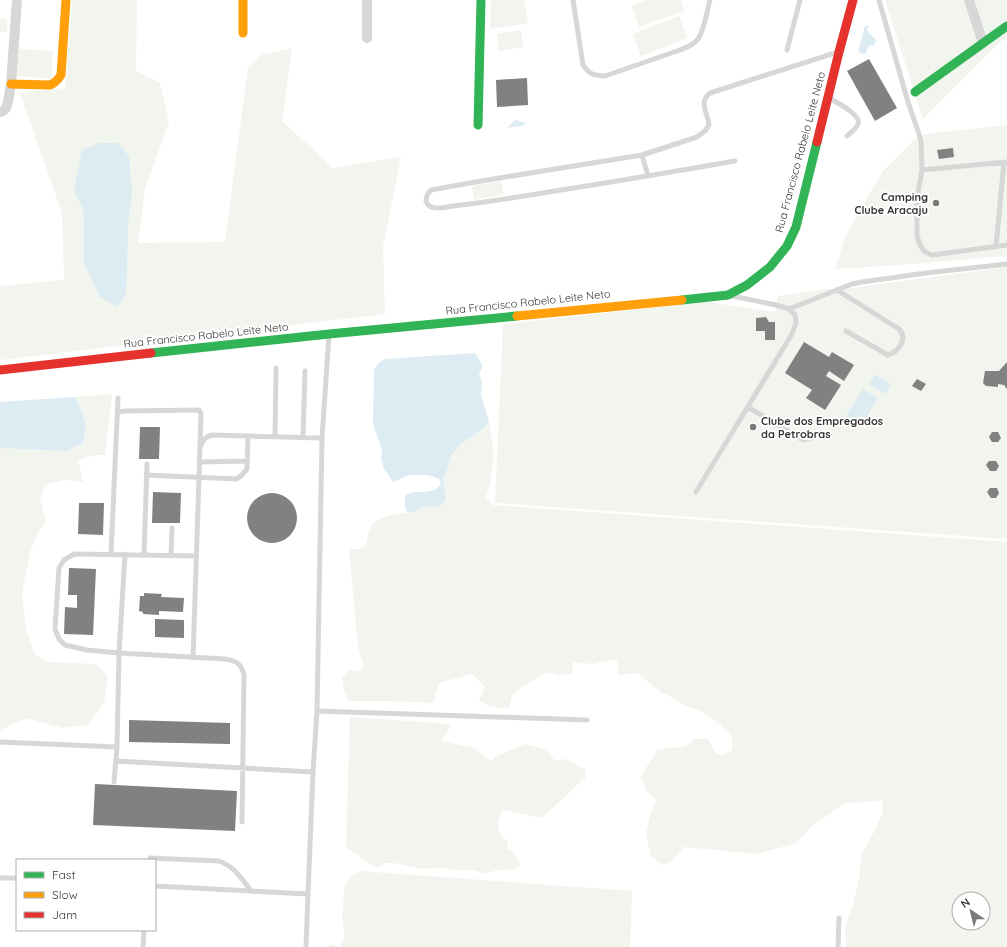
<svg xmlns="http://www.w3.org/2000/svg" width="1007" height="947" viewBox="0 0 1007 947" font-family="Quicksand,sans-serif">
	<rect width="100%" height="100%" fill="#fff"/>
	<!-- green -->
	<path fill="#f1f5ed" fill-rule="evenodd" d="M72,0H137L136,71L160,83L169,122L145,189L138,243L225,242L248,67L261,55L292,48L282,121L333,168L401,157L383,247L385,314L0,360V286L64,280L62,213L20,93L65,88Z
		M491,0H524L528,23L490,29Z
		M648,0H681L684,11L639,27L632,6Z
		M885,0H1007V36L995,47L923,119Z
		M679,16L687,38L641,56L633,34Z
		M0,19H7V32L0,31Z
		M521,30L523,47L499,51L497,34Z
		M19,49L53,51L51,79L16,76Z
		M1007,125V256L900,265L835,269L846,235L883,171L915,139L925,134Z
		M501,181L504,195L474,200L472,186Z
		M1007,267V539L495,503L503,324L707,302L775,312L778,296L828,289L837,290Z
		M112,394L105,455H94L78,460L83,482L65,480L45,485L40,499L46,522L40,529L30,552L22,594L26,629L35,654L47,662L95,664L108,676L104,703L88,725L62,728L27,718L0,730V448L66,451L83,443L86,427L82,413L76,397Z
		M489,421C490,430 492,438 493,447C494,460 491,485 486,497L493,505L1007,542V947H846L845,928L853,904L860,874L861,855L875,830L883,812L882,800L844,804L813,825L797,843L756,854L684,847L672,861L663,865L651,857L646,833L650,816L656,800L646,791L641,776L657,750L686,746L694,739H708L715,753L722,755L732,750V736L718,723L701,711L686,706L670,696L662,693L637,673L619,675L617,659L593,664L573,662L572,673L559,675L547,672L524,686L512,695L509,709L489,706L479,701L485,687L472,674L439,683L433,703L388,701H348L344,688L342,678L350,670L358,672L364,667L358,646L349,549H358L365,547C367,541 369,528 373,523C378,518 395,514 402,513C406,512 411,513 414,512C422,509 422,505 432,507L446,490L443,480L447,470L450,455L461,444L484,428ZM959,899H983V923H959Z
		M350,717L437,723L452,725L441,741L474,748L491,761L495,757L525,744L546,749L555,761L565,759L585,769L586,777L542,818L503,810C495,825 496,830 508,842L507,849L514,853L521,864L515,869L498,870L483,874L476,870H452L443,868L421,869L394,863H385L376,868L346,847Z
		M360,871L632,891L630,947H328L330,944L340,947L345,938L342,918L345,884L352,876Z"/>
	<!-- water -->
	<path fill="#ddebf3" d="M865,26H869L867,30C869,34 874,36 876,40L874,45H870L867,49L866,53L863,54L858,52Z
		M515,120L526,123L522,126L507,128Z
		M100,143H117L129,156L132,192L128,224L127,271L126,294L118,307L100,297L84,263V227L83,208L74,191L82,150Z
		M475,353L483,366L479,374L482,382L481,395L489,421L484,428L461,444L451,455L447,470L443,480C445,489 450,503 437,507C432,508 428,506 424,507C416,509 418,513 407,512L405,506V496C416,487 431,498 441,484L439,479L428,475H409L393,482L384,469L381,459L382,450L373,424L374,370C377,365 380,360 386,359Z
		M875,375L891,384L886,394L869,384Z
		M863,389L878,398L861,426L846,416Z
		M76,397L82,413L86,427L83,443L66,451L0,448V402Z"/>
	<!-- building -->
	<path fill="#818181" d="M869,59L897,108L875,121L847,71Z
		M527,78L528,105L497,107L496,80Z
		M953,148L954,157L939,159L937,150Z
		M766,317L769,322H775V340H765V331H756V318Z
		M804,342L829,357L832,352L854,365L844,381L829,371L826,376L841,385L825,410L806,398L812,390L785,373Z
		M1007,362V389L1004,385L998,384V387L986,386L983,383L985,371H999Z
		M917,379L926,384L921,391L912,386Z
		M140,427H160L159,459H139Z
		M992,432H998L1001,438L998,442H992L989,437Z
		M989,461H996L999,466L996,471H990L986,465Z
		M990,488H997L999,493L996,498H991L987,492Z
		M153,492L181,493L180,523H152Z
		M247 518a25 25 0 1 1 50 0a25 25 0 1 1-50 0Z
		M79,503H104L103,535L78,534Z
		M69,568L96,569L93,635L64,634L65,607L77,608V595H68Z
		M144,593L162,594L161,597L184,598L183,612L159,611V615L143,614V612L139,611L140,596H144Z
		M155,619L184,620V638L155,637Z
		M129,720L230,723V744L129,742Z
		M95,784L237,791L235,831L93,825Z"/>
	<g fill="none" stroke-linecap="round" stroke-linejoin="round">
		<!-- lane -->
		<path stroke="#d7d7d7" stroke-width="5" d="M573,0L583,65C590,75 593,75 605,76L677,51C684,48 693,46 697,40C704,33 707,10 710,0
			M879,0L908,102L919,134L921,142L922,170L1007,162
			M787,50L800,0
			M829,98C836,102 862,115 858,124C857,128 851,132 847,136
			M642,155L648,176
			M735,161C677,171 619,181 561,190C525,196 489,202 453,206C445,207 429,212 426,201C426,196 428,193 431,190L481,181L642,155L697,137L705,131L709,125C708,113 698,102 710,93L838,52
			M922,170L917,198V236L920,245L925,252L932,255L1007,245
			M996,246L1004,162
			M837,290L899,329C908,339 899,351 888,355L846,331
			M789,309L852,284L862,282L926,273L1007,264
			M748,407L799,438L804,440L825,433
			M117,412L125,411L199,410L201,414L200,445
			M275,437L276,368
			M303,437L305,371
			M199,462L247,461
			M146,475L236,479L241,476L247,469L248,436
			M696,492L792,334L796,323L795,315L789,309L776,305L732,296
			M111,554L118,398
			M144,555L147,464
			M171,555L172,528
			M196,556L74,554L64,560L59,568L55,629L59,639L65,645L87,650L119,653L225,659C237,661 240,663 244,674L242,822
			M193,658L200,447C203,440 205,437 212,435L322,438
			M317,711L587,720
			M0,742L117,747
			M116,761L313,772
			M114,782L117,747L119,653L125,554
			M150,858L219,861C235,867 241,878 251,891
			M0,878H17
			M155,886L308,894
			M143,947L144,930
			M306,947L308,894L313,772L317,711L322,438L329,335
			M838,947L839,918"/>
		<!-- street -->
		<path stroke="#d7d7d7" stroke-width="10" d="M969,0L983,43
			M367,38V0
			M0,112L3,111L6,108L8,102L11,84L17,0"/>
		<!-- fast -->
		<path stroke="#30b455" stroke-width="9" d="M915,92L1007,26
			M478,125L481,0
			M682,300L728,295L747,285L770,267L787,246L796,227L817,142
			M151,353L329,334L517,316"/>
		<!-- slow -->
		<path stroke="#ff9f0a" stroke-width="9" d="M243,0V33
			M11,84L50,85C55,83 58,80 61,75L66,0
			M517,316L682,300"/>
		<!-- jam -->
		<path stroke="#e5322d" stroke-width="9" d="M817,142L839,52L853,0
			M0,370L151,353"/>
	</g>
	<!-- markers -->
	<g fill="#7a7a7a" stroke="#fff" stroke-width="1.5">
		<circle cx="936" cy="203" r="4"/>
		<circle cx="753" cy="427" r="4"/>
	</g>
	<g text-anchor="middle" stroke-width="4" stroke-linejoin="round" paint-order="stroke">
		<!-- street labels -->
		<g font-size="11" fill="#333" stroke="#fff">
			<text transform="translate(800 152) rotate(-75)" y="4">Rua Francisco Rabelo Leite Neto</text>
			<text transform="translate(528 302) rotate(-6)" y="4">Rua Francisco Rabelo Leite Neto</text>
			<text transform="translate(206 335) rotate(-6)" y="4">Rua Francisco Rabelo Leite Neto</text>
		</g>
		<!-- poi labels -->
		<g font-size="11" font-weight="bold" fill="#333" stroke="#fff" text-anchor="end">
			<text x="928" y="201">Camping<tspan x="928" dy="13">Clube Aracaju</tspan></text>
			<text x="761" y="425" text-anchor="start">Clube dos Empregados<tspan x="761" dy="13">da Petrobras</tspan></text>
		</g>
	</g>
	<!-- legend -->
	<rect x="16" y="859" width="140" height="72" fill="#ffffff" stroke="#adadad"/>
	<rect x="24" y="872" width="20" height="6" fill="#30b455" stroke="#adadad"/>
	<text x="52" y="879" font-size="12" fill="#333333">Fast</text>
	<rect x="24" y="892" width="20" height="6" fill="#ff9f0a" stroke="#adadad"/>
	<text x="52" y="899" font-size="12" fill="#333333">Slow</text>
	<rect x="24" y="912" width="20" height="6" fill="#e5322d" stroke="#adadad"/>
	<text x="52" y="919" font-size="12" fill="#333333">Jam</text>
	<!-- north arrow -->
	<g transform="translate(971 911) rotate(325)"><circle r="19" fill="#ffffff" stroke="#adadad"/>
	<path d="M0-3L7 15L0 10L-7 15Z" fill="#7a7a7a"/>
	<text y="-6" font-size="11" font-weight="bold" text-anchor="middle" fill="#333333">N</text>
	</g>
</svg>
